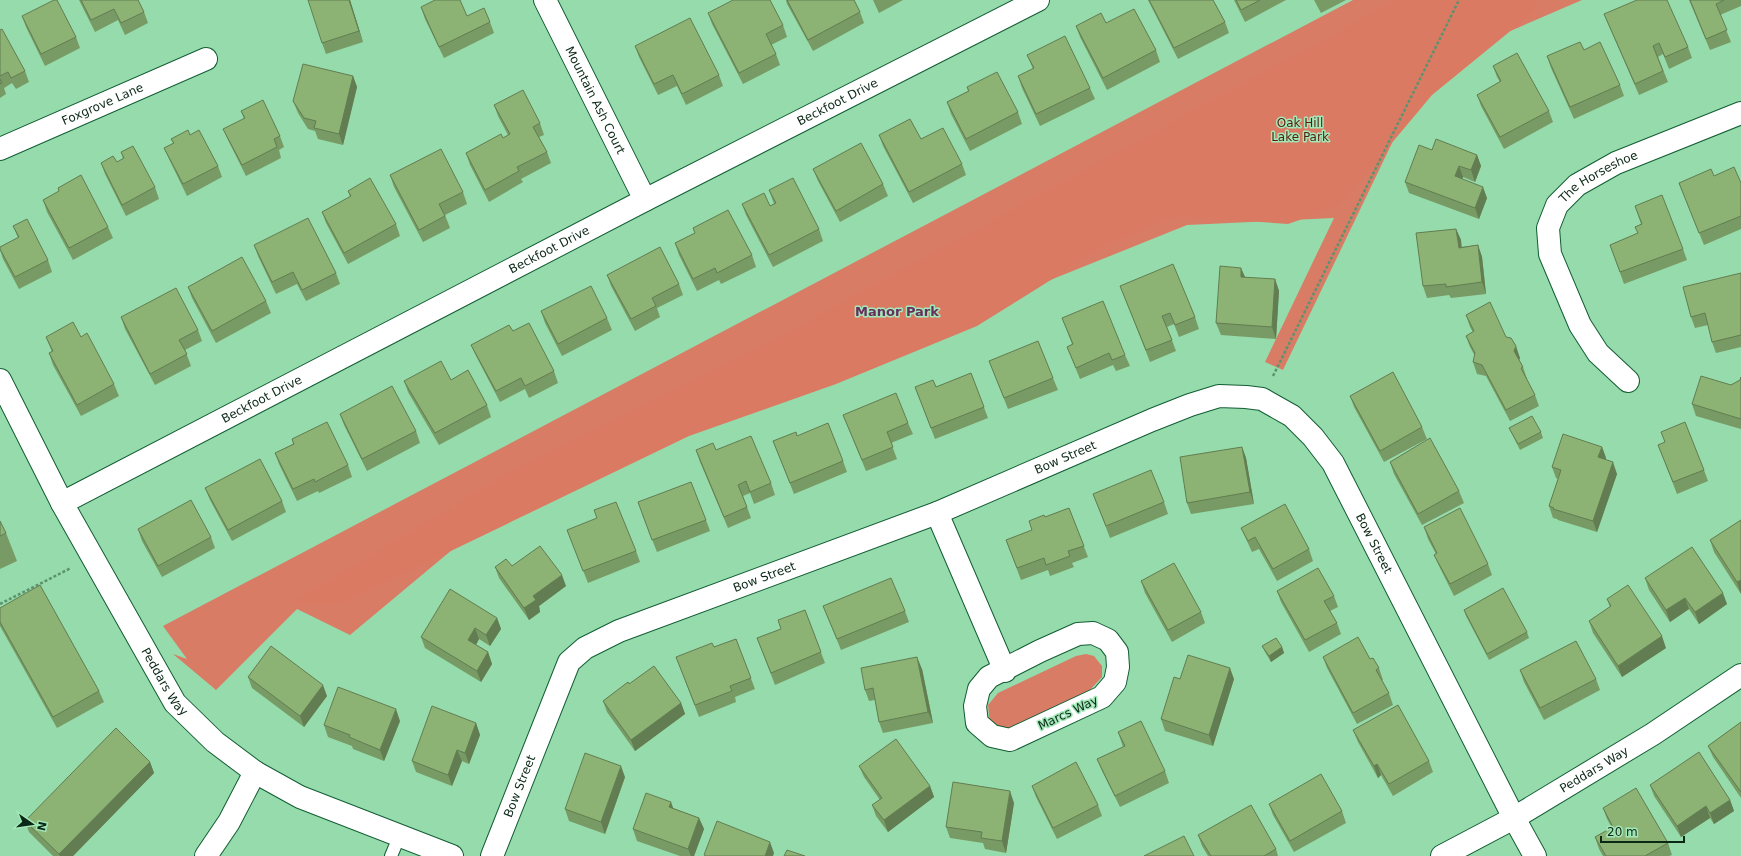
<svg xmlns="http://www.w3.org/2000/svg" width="1741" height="856" viewBox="0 0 1741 856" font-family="'DejaVu Sans',sans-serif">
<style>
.green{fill:#d97c66}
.forest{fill:#db7a63}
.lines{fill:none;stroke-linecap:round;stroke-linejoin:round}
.service-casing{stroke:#125d34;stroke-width:14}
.minor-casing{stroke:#125d34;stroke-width:24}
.path{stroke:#5d926f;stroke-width:2.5;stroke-dasharray:3 2;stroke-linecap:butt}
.service{stroke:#fff;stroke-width:12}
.minor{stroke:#fff;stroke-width:22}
.wall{fill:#789a64}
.shaded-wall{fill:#627d51}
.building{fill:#8cb374;stroke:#627d51}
.labels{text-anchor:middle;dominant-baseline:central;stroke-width:3;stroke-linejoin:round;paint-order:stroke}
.street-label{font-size:12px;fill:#0b2817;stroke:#a2e8b8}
.park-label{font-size:12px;fill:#591c0e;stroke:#a2e8b8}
.neighbourhood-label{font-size:13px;font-weight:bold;fill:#662f5c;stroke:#a2e8b8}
</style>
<rect width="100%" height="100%" fill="#95dbab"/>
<!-- green -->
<path class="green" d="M1353,0H1582L1429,66L1283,370L1265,362L1334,218L1187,225L519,494L350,635L297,609L216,690L173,654L187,659L163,626Z
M1086,654L1094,656L1102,666V677L1087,693L1003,732L990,724L988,705L998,693L1076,656Z"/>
<!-- forest -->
<path class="forest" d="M1396,0H1534L1536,10L1432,95L1339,206L1288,224L1177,216L1110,243L977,326L836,384L689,436L345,602L290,604L523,464L755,350Z"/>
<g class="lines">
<defs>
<path id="service" d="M391,856L399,837"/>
<g id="minor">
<path id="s1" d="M545,0L645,200"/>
<path id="s2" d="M0,149L206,59"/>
<path id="s3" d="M0,380L62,503L175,703L215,742L255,772L300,797L452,856"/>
<path id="s4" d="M1628,381L1598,353L1580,325L1550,254L1548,228L1557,205L1577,185L1616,163L1741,113"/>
<path id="s5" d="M62,503L645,200L1038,0"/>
<path d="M937,513L1005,671"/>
<path d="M1093,633L1108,640L1117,652L1118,667L1115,682L1102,697L1010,740L992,736L977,723L975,706L979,689L989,677L1040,651L1078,634Z"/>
<path d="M206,856L229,822L255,772"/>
<path id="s6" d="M492,856L569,662L585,648L619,631L937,513L1152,420L1190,405L1219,396L1246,397L1262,399L1292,416L1313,437L1333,463L1514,818L1535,856"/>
<path id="s7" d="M1442,856L1514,818L1653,734L1741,675"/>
</g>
</defs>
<!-- service casing -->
<use href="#service" class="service-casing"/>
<!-- minor casing -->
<use href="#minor" class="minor-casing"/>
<!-- path -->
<path class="path" d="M1273,376L1459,0
M0,604L71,568"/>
<!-- service -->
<use href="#service" class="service"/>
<!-- minor -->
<use href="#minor" class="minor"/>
</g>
<!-- wall -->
<path class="wall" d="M79,0H138L144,12L148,23L125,35L118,20L95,32Z
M310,0H350L363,42L326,54L322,43Z
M786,0H854L860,12L864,23L813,51L787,4Z
M873,0H903L879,13Z
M1148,0H1213L1225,22L1229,33L1178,59L1150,4Z
M1234,0H1286L1245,22Z
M1314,0H1346L1321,13Z
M1689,0H1741V6L1720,15L1731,42L1710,50Z
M421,7L467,16L490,22L494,33L444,58L425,19Z
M708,13L783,25L787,37L771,45L776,54L780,65L743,84L712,24Z
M1604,14L1688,47L1692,58L1669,69L1663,54L1658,57L1668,82L1639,95L1609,26Z
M22,16L76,37L80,48L45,66L26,27Z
M1106,23L1156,50L1160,62L1107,90L1080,37L1076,26Z
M0,30L25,71L29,82L16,89L12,83L4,88L6,94L0,98Z
M635,46L719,75L723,86L686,105L677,86L658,95L639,57Z
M1584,50L1620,85L1624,96L1574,119L1551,68L1547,56Z
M1027,55L1090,88L1095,99L1040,126L1022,88L1018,76L1033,69Z
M1493,66L1549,111L1553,122L1504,149L1481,106L1477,95L1500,82L1497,77Z
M353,76L357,87L343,145L318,139L315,131L308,129L298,113L293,101Z
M967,87L1018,112L1022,124L970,151L951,114L947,102L968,91Z
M494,105L540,123L544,135L539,137L547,152L551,163L521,179L523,182L489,202L470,165L466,153L503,138L508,135L498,116Z
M241,111L280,136L284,147L279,150L281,158L246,176L228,140L223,129L244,119Z
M190,135L218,166L222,177L187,196L169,159L164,148L173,143L171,139Z
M879,135L921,139L962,164L966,175L913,203L883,146Z
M1432,150L1477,155L1481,166L1475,182L1463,177L1462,179L1487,198L1479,219L1409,193L1405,182Z
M121,152L155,187L159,199L126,216L105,174L101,163L117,162L123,159Z
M813,169L883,184L888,196L840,222L818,181Z
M390,175L463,192L467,204L445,215L450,228L423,242L394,187Z
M1714,176L1741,183V229L1704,245L1679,183Z
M58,188L108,227L113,238L73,260L47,212L43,200L59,192Z
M769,190L819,229L823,241L773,267L746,215L742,204L770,206L774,204Z
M348,191L396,224L400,236L348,264L326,223L322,212L350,197Z
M1635,206L1683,249L1687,260L1624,284L1610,245L1638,233L1635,227L1641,224Z
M13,226L48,260L52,272L19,289L3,259L0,250V247L18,238Z
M693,228L752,255L756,267L721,284L719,280L697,291L679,255L675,243L695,233Z
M1456,229L1461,240V247L1478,245L1482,257L1486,294L1451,298L1449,295L1427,298L1423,286Z
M254,245L336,273L340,284L306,301L297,284L276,294L258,256Z
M1741,273V347L1716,353L1712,342L1708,325L1695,328L1691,317Z
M607,275L679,284L683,295L657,308L660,317L635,331L611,286Z
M1275,279L1279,291L1276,339L1221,335L1216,323Z
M1120,286L1195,317L1199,329L1179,337L1174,324L1167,327L1176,351L1150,362Z
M188,287L266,301L271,313L216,343L192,298Z
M541,311L607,318L612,330L562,356L545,323Z
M1466,315L1506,337L1520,358L1519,360L1523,367L1527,379H1526L1535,395L1539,406L1510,421L1486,376L1477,374L1473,362L1475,356L1470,347L1466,336L1473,332L1470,327Z
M121,317L198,330L202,341L185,350L191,366L155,385L125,329Z
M1062,318L1125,355L1130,366L1116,371L1113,365L1080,379L1067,347L1072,344Z
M513,331L554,371L558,383L529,398L525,389L500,402L476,356L471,345Z
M46,337H81L114,384L119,396L81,416L53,365L49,353L52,352Z
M989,361L1053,378L1058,390L1008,409Z
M971,373L988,418L935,439L915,387H936Z
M1741,377V429L1696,416L1692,404L1740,380Z
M451,380L487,405L491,417L439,445L408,392L404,381Z
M1350,396L1422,427L1427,439L1384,462L1354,407Z
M340,414L416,431L420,443L367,471L344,425Z
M843,415L908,423L913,434L891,443L897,459L866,471Z
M1509,428L1541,432L1543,438L1520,450Z
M1661,432L1704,470L1708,481L1677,494L1658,445L1665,442Z
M797,436L843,461L847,472L794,494L773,441Z
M292,439L348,465L352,477L319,493L318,491L297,501L279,464L275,453L293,444Z
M1242,447L1246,458L1254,504L1191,514L1187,503Z
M1602,447L1606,458L1605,460L1617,474L1597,532L1558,520L1557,519L1553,518L1549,506L1558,479L1556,478L1552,467Z
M696,450H716L771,483L775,495L754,504L750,493L743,496L751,518L728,528L700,462Z
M1390,462L1459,491L1464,503L1422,525L1394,474Z
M205,488L282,501L286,512L232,541L210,500Z
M1093,494L1164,502L1168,514L1110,538Z
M1069,508L1088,557L1072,563L1074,567L1050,576L1048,570L1021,580L1006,540L1032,530L1045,517Z
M642,514L706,520L710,531L657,552Z
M1741,520V594L1714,552L1710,540Z
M0,521L6,533L17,561L0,569Z
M1424,527L1488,564L1492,575L1454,596L1439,566L1434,555L1436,554L1428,539Z
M1241,528L1309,549L1313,561L1277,581L1259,549L1252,552L1246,539Z
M138,529L211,537L215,548L162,577L142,541Z
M567,530L636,551L640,562L588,583Z
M512,566L566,586L539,606L540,612L529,620L499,578L495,567Z
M1645,578L1727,604L1699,624L1689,609L1670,622L1649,590Z
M1141,581L1201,612L1205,623L1172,642L1145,593Z
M1277,591L1334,596L1338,607L1330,611L1337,623L1341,634L1309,652L1281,602Z
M1607,599L1666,648L1622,677L1593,633L1589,621L1610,607Z
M823,606L905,611L909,622L841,650Z
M0,608L99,691L104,702L57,728L0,626Z
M805,610L825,663L775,685L757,638L781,629Z
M1464,610L1527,632L1529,638L1489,660L1466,616Z
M497,618L501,629L490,646L479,639L476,645L488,652L492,664L481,682L425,648L421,637Z
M736,639L755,689L735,697L736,702L699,717L676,657L714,647Z
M1262,646L1282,647L1284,653L1271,662L1265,652Z
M1323,657L1370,659L1379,668L1383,680H1382L1389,693L1393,705L1357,724L1327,668Z
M922,669L933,723L883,733L879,722L875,700L869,701L865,690Z
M1520,670L1596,679L1600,690L1544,720L1524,682Z
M248,677L327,696L304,727L252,688Z
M1180,679H1234L1213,746L1165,731L1161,719Z
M629,684L681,703L685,714L635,751L607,712L603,701Z
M400,721L384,761L353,749L352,746L328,737L324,725Z
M1741,722V798L1713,757L1708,746Z
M476,723L480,735L469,764L462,761L452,786L416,772L412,761Z
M1353,730L1429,761L1433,772L1393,796L1381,775L1378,778L1358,742Z
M1118,732L1165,771L1169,783L1120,807L1102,771L1097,759L1123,747Z
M150,762L154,773L73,856H53L29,832L25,821Z
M859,766L930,786L934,797L888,832L876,816L872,805L880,800L864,777Z
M625,777L605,834L569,821L565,809Z
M1650,785L1730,800L1734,811L1714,824L1710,818L1681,837L1654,796Z
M1032,786L1098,805L1102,816L1057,839L1036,797Z
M1014,803L1006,853L985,849L983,843L950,838L946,827Z
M1269,804L1342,811L1346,823L1294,852L1273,815Z
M673,808L699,818L704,829L694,856H680L637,841L633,829Z
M1603,808L1668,843L1672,855L1669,856H1603L1599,849L1595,837L1612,828L1607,819Z
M1198,835L1276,849L1278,856H1208L1202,846Z"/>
<!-- shaded-wall -->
<path class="shaded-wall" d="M349,0H350L363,42L359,31Z
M353,76L357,87L343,145L339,134Z
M1477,155L1481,166L1475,182L1471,170Z
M1459,166L1463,177L1459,188L1455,176Z
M1483,187L1487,198L1479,219L1475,208Z
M1456,229L1461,240L1463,259L1459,248Z
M1478,245L1482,257L1486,294L1482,282Z
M1241,268L1246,279L1241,277Z
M1275,279L1279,291L1276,339L1272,327Z
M1516,346L1520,358L1518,362L1514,351Z
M1242,447L1246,458L1254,504L1250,492Z
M1602,447L1606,458L1602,469L1598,457Z
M1613,462L1617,474L1597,532L1593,521Z
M562,575L566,586L539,606L540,612L529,620L524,608L533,596Z
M1741,580V594L1737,582Z
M1723,593L1727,604L1699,624L1695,612Z
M1685,598L1689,609L1670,622L1666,610Z
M497,618L501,629L490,646L486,635Z
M475,628L479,639L472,652L468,640Z
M1662,636L1666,648L1622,677L1618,666Z
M1282,647L1284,653L1271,662L1269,656Z
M488,652L492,664L481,682L477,671Z
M917,657L922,669L933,723L928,712Z
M1230,668L1234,679L1213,746L1209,735Z
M323,685L327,696L304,727L300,716Z
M681,703L685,714L635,751L631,740Z
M396,709L400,721L384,761L380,750Z
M476,723L480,735L469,764L465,753Z
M457,750L462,761L452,786L448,775Z
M150,762L154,773L73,856H60L59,854Z
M1377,764L1381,775L1378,778L1374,766Z
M621,766L625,777L605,834L601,822Z
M930,786L934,797L888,832L884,820Z
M1010,791L1014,803L1006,853L1002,841Z
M1730,800L1734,811L1714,824L1710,813Z
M671,802L675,813L669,807Z
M1706,806L1710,818L1681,837L1677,826Z
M699,818L704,829L694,856H691L688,849Z
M770,842L774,853L773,856H765Z"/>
<!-- building -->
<path class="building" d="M54,0H57L76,37L41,54L22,16Z
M81,0H138L144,12L121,23L114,9L91,20Z
M308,0H349L359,31L322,43Z
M435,0H460L467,16L484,8L490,22L439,47L421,7Z
M733,0H770L783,25L766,34L776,54L739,73L708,13Z
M787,0H854L860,12L808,40Z
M1149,0H1213L1225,22L1174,48Z
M1236,0H1260L1241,10Z
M1637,0H1667L1688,47L1665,57L1659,43L1653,46L1663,71L1635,84L1604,14Z
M1690,0H1724L1716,4L1727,30L1706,39Z
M1134,9L1156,50L1103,78L1076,26L1101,13L1106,23Z
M690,18L719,75L682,94L673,75L654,84L635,46Z
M2,29L25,71L11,78L8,72L0,76V30Z
M1065,36L1090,88L1036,114L1018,76L1034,68L1027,55Z
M1580,42L1584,50L1600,42L1620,85L1570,107L1547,56Z
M1517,53L1549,111L1500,137L1477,95L1501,81L1493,66Z
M303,64L353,76L339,134L314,128L316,121L304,118L293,101Z
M997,72L1018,112L966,139L947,102L969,91L967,87Z
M0,79L2,83L0,84Z
M523,90L540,123L533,127L547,152L517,167L519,171L485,190L466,153L501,134L503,138L510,134L494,105Z
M263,100L280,136L274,139L277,147L242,165L223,129L245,118L241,111Z
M910,119L921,139L943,128L962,164L909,192L879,135Z
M188,130L190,135L199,130L218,166L183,184L164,148L174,143L171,139Z
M1436,139L1477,155L1471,170L1459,166L1455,176L1483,187L1475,208L1405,182L1419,145L1432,150Z
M861,143L883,184L836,211L813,169Z
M133,146L155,187L122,205L101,163L113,156L117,162L124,158L121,152Z
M441,149L463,192L439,204L445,216L419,230L390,175Z
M1734,167L1741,183V216L1699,233L1679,183L1711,169L1714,176Z
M81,175L108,227L69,248L43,200L59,191L58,188Z
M370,178L396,224L344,253L322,212L351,196L348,191Z
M793,178L819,229L769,255L742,204L764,193L770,206L776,203L769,190Z
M1662,195L1683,249L1620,272L1610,245L1638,233L1635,227L1642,224L1635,206Z
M728,210L752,255L717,273L715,268L693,279L675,243L695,233L693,228Z
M308,218L336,273L302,290L293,272L272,282L254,245Z
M27,219L48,260L15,277L0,249V247L19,237L13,226Z
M1456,229L1459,248L1478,245L1482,282L1446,287V284L1423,286L1416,233Z
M660,247L679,284L652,298L656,306L631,319L607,275Z
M242,257L266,301L212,331L188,287Z
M1173,264L1195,317L1175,325L1170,313L1162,316L1172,340L1146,350L1120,286Z
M1220,266L1241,268V277L1275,279L1272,327L1216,323Z
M1741,273V335L1712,342L1705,313L1691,317L1683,287Z
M591,286L607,318L558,344L541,311Z
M176,288L198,330L179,340L187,354L150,374L121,317Z
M1103,301L1125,355L1112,360L1109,353L1076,368L1067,347L1073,344L1062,318Z
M1490,302L1506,337L1511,338L1516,346L1514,351L1523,367L1521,368L1535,395L1506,410L1482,365L1473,362L1475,353L1466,336L1474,331L1466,315Z
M73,322L81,337L87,333L114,384L77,405L49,353L53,351L46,337Z
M529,323L554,371L525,386L521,378L496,391L471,345L509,325L513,331Z
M1038,341L1053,378L1004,398L989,361Z
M441,361L451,380L468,370L487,405L435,433L404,381Z
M1393,372L1422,427L1380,451L1350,396Z
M971,373L984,407L931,428L915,387L933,380L936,387Z
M1701,376L1731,385L1740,380L1741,377V419L1692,404Z
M392,386L416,431L362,459L340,414Z
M896,393L908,423L887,432L893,447L862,460L843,415Z
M1532,416L1541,432L1518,444L1509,428Z
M327,422L348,465L315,482L314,479L293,489L275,453L294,444L292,439Z
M1685,422L1704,470L1673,482L1658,445L1665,442L1661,432Z
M828,423L843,461L790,483L773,441L796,432L797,436Z
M1563,434L1602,447L1598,457L1613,462L1593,521L1553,509L1554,508L1549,506L1561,470L1552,467Z
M751,436L771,483L750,492L746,481L738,485L747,507L724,517L696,450L713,443L716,450Z
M1430,438L1459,491L1418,514L1390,462Z
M1242,447L1250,492L1187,503L1180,457Z
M260,459L282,501L228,530L205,488Z
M1151,470L1164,502L1106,526L1093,494Z
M691,482L706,520L652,540L638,502Z
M191,500L211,537L158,566L138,529Z
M616,502L636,551L583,571L567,530L597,518L594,510Z
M1285,504L1309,549L1273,569L1255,537L1248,541L1241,528Z
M1069,508L1084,546L1068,551L1070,556L1046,565L1044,558L1017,568L1006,540L1032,530L1029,521L1044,515L1045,517Z
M1460,508L1488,564L1450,584L1434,555L1437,553L1424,527Z
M1741,520V580L1737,582L1710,540Z
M0,521L6,533L0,536Z
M540,546L562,575L533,596L536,600L524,608L495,567L506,559L512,566Z
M1692,547L1723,593L1695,612L1685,598L1666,610L1645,578Z
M1174,563L1201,612L1168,630L1141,581Z
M1318,568L1334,596L1324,601L1337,623L1305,640L1277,591Z
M891,578L905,611L837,639L823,606Z
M40,585L99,691L53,717L0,622V608Z
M1628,585L1662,636L1618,666L1589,621L1611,606L1607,599Z
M1503,588L1527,632L1487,654L1464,610Z
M450,589L497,618L486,635L475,628L468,640L488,652L477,671L421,637Z
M805,610L821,652L771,673L757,638L781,629L778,620Z
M1358,637L1370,659L1373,658L1379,668L1376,670L1389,693L1353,713L1323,657Z
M1276,638L1282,647L1269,656L1262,646Z
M736,639L751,678L730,686L732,691L695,705L676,657L712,643L714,647Z
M1576,641L1596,679L1540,708L1520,670Z
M271,646L323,685L300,716L248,677Z
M1188,655L1230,668L1209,735L1161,719L1174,677L1180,679Z
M917,657L928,712L879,722L873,688L865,690L861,668Z
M654,666L681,703L631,740L603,701L628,682L629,684Z
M338,687L396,709L380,750L349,737L350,735L324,725Z
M1398,705L1429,761L1389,784L1377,764L1374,766L1353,730Z
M432,706L476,723L465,753L457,750L448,775L412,761Z
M1141,721L1165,771L1115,796L1097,759L1125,746L1118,732Z
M1741,722V792L1708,746Z
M116,728L150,762L59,854L25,821Z
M896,739L930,786L884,820L872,805L882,798L859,766Z
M1699,752L1730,800L1710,813L1706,806L1677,826L1650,785Z
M585,753L621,766L601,822L565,809Z
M1076,762L1098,805L1053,828L1032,786Z
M1321,774L1342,811L1290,841L1269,804Z
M953,782L1010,791L1002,841L981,838L982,832L946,827Z
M1636,788L1668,843L1645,856H1606L1595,837L1613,827L1603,808Z
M646,793L671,802L669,807L699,818L688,849L633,829Z
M1251,805L1276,849L1264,856H1211L1198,835Z
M717,821L770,842L765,856H706L704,855Z
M1184,836L1194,856H1144Z
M787,850L805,856H784Z"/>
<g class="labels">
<!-- street labels -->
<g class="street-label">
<text stroke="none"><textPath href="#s1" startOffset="112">Mountain Ash Court</textPath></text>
<text stroke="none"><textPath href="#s5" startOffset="873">Beckfoot Drive</textPath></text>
<text stroke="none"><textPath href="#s2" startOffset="112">Foxgrove Lane</textPath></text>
<text stroke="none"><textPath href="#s4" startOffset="253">The Horseshoe</textPath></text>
<text stroke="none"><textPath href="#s5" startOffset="549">Beckfoot Drive</textPath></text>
<text stroke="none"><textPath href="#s5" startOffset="225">Beckfoot Drive</textPath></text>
<text stroke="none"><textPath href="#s6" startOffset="747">Bow Street</textPath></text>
<text stroke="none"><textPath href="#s6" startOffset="1143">Bow Street</textPath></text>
<text stroke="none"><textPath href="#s6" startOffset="423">Bow Street</textPath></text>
<text stroke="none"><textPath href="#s3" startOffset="344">Peddars Way</textPath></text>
<text transform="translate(1068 713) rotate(-25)">Marcs Way</text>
<text stroke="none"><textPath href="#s7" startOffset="175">Peddars Way</textPath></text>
<text stroke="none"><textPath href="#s6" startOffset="75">Bow Street</textPath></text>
</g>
<!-- park labels -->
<g class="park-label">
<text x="1300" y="123">Oak Hill<tspan x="1300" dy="14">Lake Park</tspan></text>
</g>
<!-- neighbourhood labels -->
<g class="neighbourhood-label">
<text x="897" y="311">Manor Park</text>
</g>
</g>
<!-- north arrow -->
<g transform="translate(32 824) rotate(103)" stroke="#a2e8b8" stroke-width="3" paint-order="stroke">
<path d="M0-3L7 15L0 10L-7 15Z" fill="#0b2817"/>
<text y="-6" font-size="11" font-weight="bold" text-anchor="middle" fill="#0b2817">N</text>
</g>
<!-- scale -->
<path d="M1601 836v6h83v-6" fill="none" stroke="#0b2817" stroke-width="2"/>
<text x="1607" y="836" font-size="12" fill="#0b2817" stroke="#a2e8b8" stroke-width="3" paint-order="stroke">20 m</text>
</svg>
